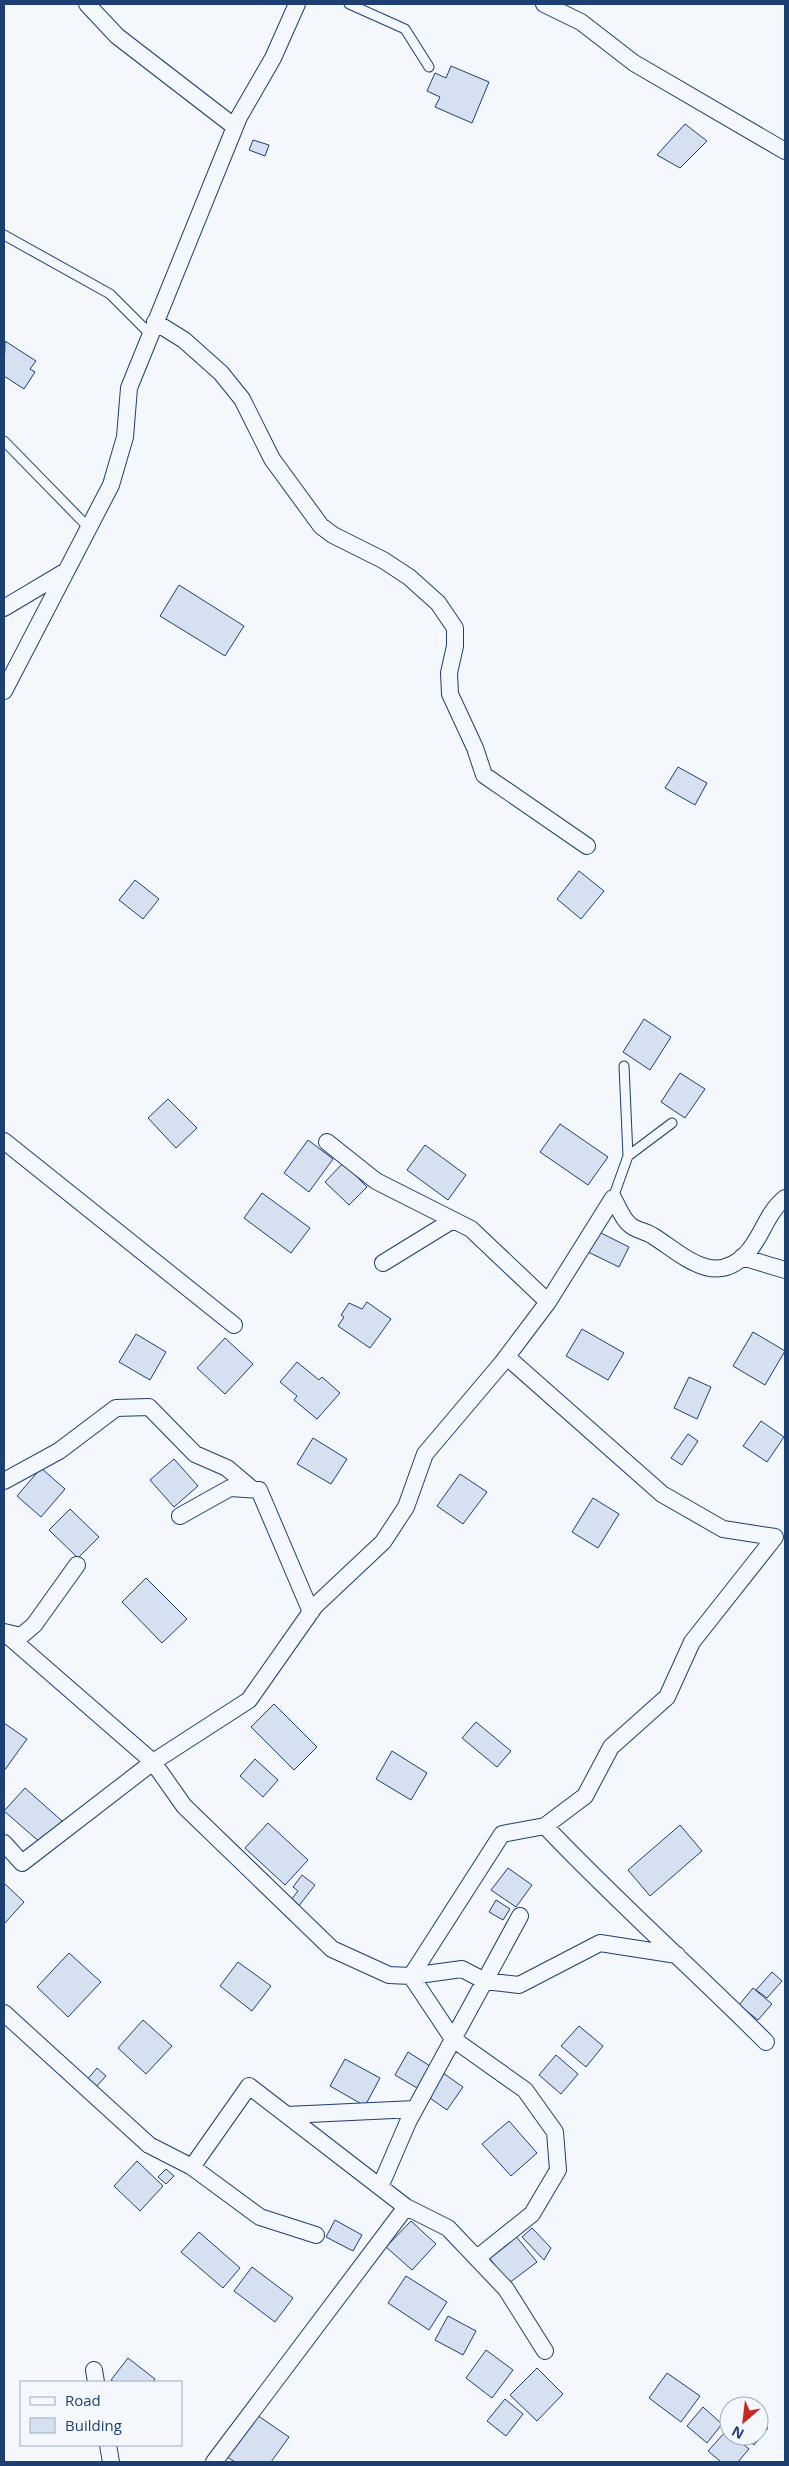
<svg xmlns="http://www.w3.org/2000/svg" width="789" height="2466" viewBox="0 0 789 2466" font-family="'Open Sans',sans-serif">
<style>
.building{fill:#d5e0f0;stroke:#1d3f73}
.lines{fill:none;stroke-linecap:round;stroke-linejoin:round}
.lane-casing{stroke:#1d3f73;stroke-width:11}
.street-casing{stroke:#1d3f73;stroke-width:18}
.lane{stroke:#f4f7fb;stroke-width:9}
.street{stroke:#f4f7fb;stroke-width:16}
</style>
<rect width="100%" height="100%" fill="#f4f7fb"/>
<!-- building -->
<path class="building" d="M451,66L489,82L472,123L435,107L440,97L427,91L435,73L446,78Z
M685,124L707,141L680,168L657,155Z
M253,140L269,145L265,156L249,150Z
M5,341L36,361L30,369L35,372L24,389L4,376Z
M179,585L244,626L225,656L160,616Z
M678,767L707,783L695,805L665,788Z
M579,871L604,891L581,919L557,899Z
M135,880L159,899L143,919L119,900Z
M644,1019L671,1037L650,1070L623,1052Z
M680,1073L705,1089L685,1118L661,1102Z
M168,1099L197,1128L176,1148L148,1118Z
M560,1124L608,1157L588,1185L540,1152Z
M308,1140L333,1159L309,1192L284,1173Z
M425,1145L466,1175L448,1200L407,1170Z
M343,1163L367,1187L349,1205L325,1182Z
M262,1193L310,1228L291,1253L244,1218Z
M599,1232L629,1247L619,1267L588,1252Z
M367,1302L391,1319L370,1348L338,1326L344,1317L341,1315L349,1303L362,1309Z
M582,1329L624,1353L608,1380L566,1356Z
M753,1332L785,1351L765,1385L733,1366Z
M136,1334L166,1352L150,1380L119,1362Z
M225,1338L253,1364L225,1394L197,1368Z
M297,1362L319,1380L322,1377L340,1393L317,1419L294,1400L297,1396L280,1382Z
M689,1377L711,1387L697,1419L674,1408Z
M761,1421L784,1437L767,1462L743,1446Z
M688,1434L698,1441L682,1465L671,1458Z
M313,1438L347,1459L331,1484L297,1464Z
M174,1459L198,1486L174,1507L150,1480Z
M41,1468L65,1489L41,1517L17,1496Z
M460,1474L487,1492L463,1524L437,1506Z
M593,1498L619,1514L598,1548L572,1532Z
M70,1509L99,1537L78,1558L49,1530Z
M146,1578L187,1619L162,1643L122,1602Z
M274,1704L317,1747L294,1770L251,1727Z
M476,1722L511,1751L497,1767L462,1738Z
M4,1723L27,1739L4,1771Z
M392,1751L427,1773L411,1800L376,1779Z
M255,1759L278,1780L263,1797L240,1776Z
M25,1788L62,1821L42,1844L4,1811Z
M268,1823L308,1860L285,1885L245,1848Z
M680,1825L702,1851L650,1896L628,1870Z
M508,1868L532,1885L516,1907L491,1890Z
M302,1875L315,1885L298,1907L290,1901L298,1891L293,1887Z
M4,1883L24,1902L4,1924Z
M496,1900L510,1909L503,1920L489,1912Z
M69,1953L101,1982L68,2017L37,1987Z
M238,1962L271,1986L252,2011L220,1986Z
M772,1972L782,1981L767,1998L756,1990Z
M753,1988L772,2004L758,2020L739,2005Z
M143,2020L172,2046L146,2074L118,2048Z
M579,2026L603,2046L586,2067L561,2046Z
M408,2052L430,2066L417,2088L395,2075Z
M556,2055L578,2074L561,2094L539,2075Z
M345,2059L380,2078L365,2106L330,2086Z
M97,2068L106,2076L95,2088L86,2081Z
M443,2073L463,2087L447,2110L427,2096Z
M509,2121L537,2153L511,2176L482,2144Z
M137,2161L163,2186L140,2211L114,2186Z
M166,2169L174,2176L166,2184L158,2177Z
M335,2220L362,2235L353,2251L326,2237Z
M411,2221L436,2244L412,2270L386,2247Z
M532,2228L551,2248L544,2260L522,2237Z
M199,2232L240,2268L223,2288L181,2252Z
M514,2234L537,2262L509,2283L487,2255Z
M252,2267L293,2298L275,2322L234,2291Z
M406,2276L447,2302L429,2330L388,2303Z
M448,2316L476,2331L463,2355L435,2340Z
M486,2350L513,2370L492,2398L466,2378Z
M128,2358L155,2379L153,2382H115L111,2380Z
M537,2368L563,2394L537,2421L510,2395Z
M667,2373L700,2396L681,2422L649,2398Z
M505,2399L523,2414L506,2436L487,2421Z
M703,2407L722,2424L707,2443L687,2426Z
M254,2413L289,2437L271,2462H235L224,2455Z
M759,2420L768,2428L754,2445L743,2436H759Z
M727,2430L729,2436H733L749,2449L738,2462H721L708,2451Z"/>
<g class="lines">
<defs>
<path id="lane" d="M349,4L405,29L429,67
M4,235L110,294L150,334
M4,441L89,528
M628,1156L672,1123
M613,1198L628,1156L624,1066"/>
<path id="street" d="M87,4L117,36L235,127
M544,4L581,22L634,63L785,151
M155,322L184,340L221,373L242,399L272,459L321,526L333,535L383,560L409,577L438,603L455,628V646L449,673L450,694L475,748L484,775L587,846
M4,608L66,571
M4,691L111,485L125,437L129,388L239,117L273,58L297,4
M4,1141L234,1325
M327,1142L376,1181L471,1229L548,1302
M742,1257L785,1270
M383,1263L453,1220
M507,1357L662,1494L723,1529L775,1537L692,1642L667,1697L611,1747L585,1796L545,1826
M4,1481L59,1451L116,1408L149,1407L195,1454L227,1468L252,1489
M180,1516L230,1488L259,1490L311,1612
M4,1632L21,1636L34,1625L77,1565
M6,1634L153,1762L184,1806L332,1949L389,1975L411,1976L453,2039L525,2090L555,2132L558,2170L532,2214L477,2258
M4,1843L22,1863L153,1762L249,1700L315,1606L383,1542L406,1507L425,1454L502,1363L548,1302L613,1198C618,1206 622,1218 629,1224C634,1230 646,1231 653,1236C682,1254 714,1288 746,1254C762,1238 766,1213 785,1198
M411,1976L502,1834L545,1826C616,1901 693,1969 766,2042
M411,1976L462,1969L485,1981L519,1985L600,1943L677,1955
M4,2013L149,2145L192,2167L249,2086L406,2207L214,2462
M287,2115L415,2109
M192,2167L260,2217L316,2235
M380,2187L408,2122L520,1916
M406,2207L448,2228L506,2289L545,2351
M94,2370L96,2382
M108,2445L111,2462"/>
</defs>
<!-- lane casing -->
<use href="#lane" class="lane-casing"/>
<!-- street casing -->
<use href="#street" class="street-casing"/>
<!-- lane -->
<use href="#lane" class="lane"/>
<!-- street -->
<use href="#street" class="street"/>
</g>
<!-- border -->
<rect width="789" height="2466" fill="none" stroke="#1d3f73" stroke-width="10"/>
<!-- legend -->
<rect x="20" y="2381" width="162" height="65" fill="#f4f7fb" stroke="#9eadc5"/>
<rect x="30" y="2397" width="25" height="8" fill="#f4f7fb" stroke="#9eadc5"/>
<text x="65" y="2406" font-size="15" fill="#1d3f73">Road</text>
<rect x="30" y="2418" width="25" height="15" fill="#d5e0f0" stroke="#9eadc5"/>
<text x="65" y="2431" font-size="15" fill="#1d3f73">Building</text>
<!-- north arrow -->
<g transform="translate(744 2421) rotate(208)"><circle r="24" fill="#f4f7fb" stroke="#9eadc5"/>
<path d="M0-4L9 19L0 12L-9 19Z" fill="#c62828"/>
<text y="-8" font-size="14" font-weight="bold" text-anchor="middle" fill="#1d3f73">N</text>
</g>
</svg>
